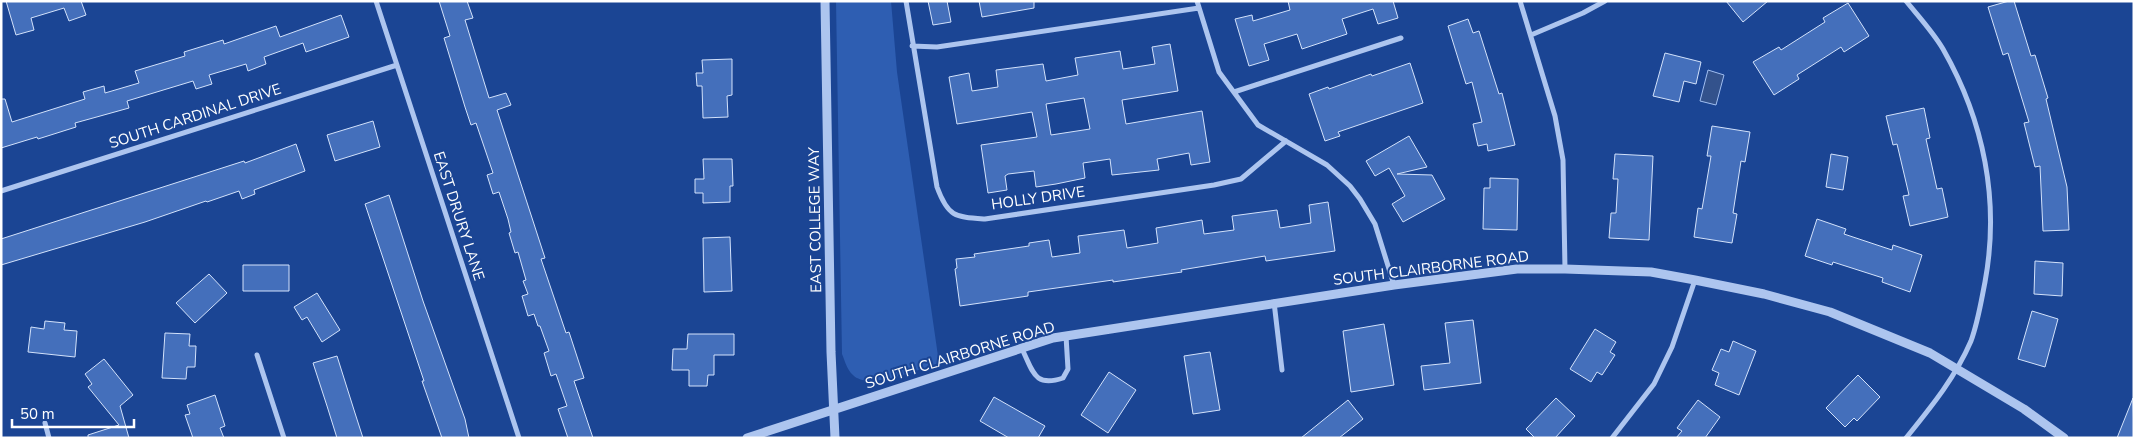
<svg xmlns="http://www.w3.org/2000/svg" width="2135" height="439" viewBox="0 0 2135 439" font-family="'Nunito Sans',sans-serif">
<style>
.green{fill:#2e5eb2}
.water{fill:#33528c;stroke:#a0bef1}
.building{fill:#446fbb;stroke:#d3e2fb;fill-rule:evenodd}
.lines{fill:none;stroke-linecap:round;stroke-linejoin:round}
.minor{stroke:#adc5ef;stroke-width:5}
.tertiary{stroke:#adc5ef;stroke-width:9}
.labels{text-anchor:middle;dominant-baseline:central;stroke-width:4;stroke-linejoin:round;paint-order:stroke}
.street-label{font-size:15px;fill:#fff;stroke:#1b4594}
</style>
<rect width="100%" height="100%" fill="#1b4594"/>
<!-- green -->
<path class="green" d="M836,1H891L897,72L939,363C920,369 868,391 853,375C847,370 845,361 842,354Z"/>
<!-- water -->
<path class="water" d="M1708,70L1724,75L1716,105L1700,101Z"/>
<!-- building -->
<path class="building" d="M6,1H81L86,15L69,21L64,8L31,18L34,30L16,35Z
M439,1H467L473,18L465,20L489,98L506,93L511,105L497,110L545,258L541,259L566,333L569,332L584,378L574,381L593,438H568L558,409L567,406L556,374L551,376L544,353L549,351L540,326H538L534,314L528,316L522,296L528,294L523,281L526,280L518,252L515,253L509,233L511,232L508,219L499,192L493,194L487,175L493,173L476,123L471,125L465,107L444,38L450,36Z
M928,1H947L951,22L933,25Z
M979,1H1034V8L982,17Z
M1288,1H1393L1398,18L1378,24L1373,9L1342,19L1347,34L1302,49L1297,34L1264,44L1269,60L1249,66L1235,19L1252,15L1253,21L1290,10Z
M1726,1H1768L1743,22Z
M2009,1H2014L2031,56L2035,55L2048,98L2046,99L2067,187L2069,230L2043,231L2040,166L2035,167L2024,123L2029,122L2008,53L2003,55L1988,7Z
M1848,3L1869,36L1844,52L1841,47L1797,75L1799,79L1774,95L1753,62L1779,47L1781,50L1825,22L1823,18Z
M341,15L349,37L306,52L303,43L264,57L266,64L248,71L246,64L209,75L212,84L196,89L193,81L127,101L129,108L75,123L76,127L38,139L37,137L1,148V99H5L12,122L85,99L83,92L104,86L105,93L139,83L135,71L185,56L184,52L223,40L224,44L276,26L280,37Z
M1468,19L1473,33L1479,31L1499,94L1502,93L1515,145L1488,151L1487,144L1478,146L1473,124L1482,122L1472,82L1466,84L1448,26Z
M1170,44L1178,91L1122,100L1126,124L1202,111L1210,162L1191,165L1189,153L1157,159L1159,170L1112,175L1110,159L1083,163L1085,178L1056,184L1036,187L1034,171L1008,174L1005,176L1007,190L988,193L981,145L1037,137L1032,112L957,124L949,77L969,73L972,91L998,87L996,70L1043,64L1046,81L1078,75L1075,58L1095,55L1120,51L1123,69L1155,64L1152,47ZM1084,98L1090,129L1051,135L1046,104Z
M1665,53L1701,62L1696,84L1684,81L1679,102L1653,96Z
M732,59V95L727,96L728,117L703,118L702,86H697L696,73H703L702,60Z
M1410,63L1423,103L1338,132L1340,136L1325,141L1309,94L1328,87L1329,89L1371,74L1372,76Z
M1924,108L1930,138L1926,139L1937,189L1942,188L1948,217L1910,226L1903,196L1909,195L1897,144L1893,145L1886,116Z
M373,121L380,147L335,161L327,135Z
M1712,126L1750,132L1745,162L1741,161L1733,213L1737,214L1732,243L1694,237L1698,208L1702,209L1711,156H1707Z
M1409,136L1427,167L1397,174L1432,175L1445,199L1403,222L1392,204L1405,196L1389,168L1375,176L1366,161Z
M296,144L305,171L254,190L255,194L242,199L239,191L207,202L206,201L145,222L1,265V239L244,161L245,163Z
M1615,154L1653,156L1649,240L1609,238L1611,213H1616L1618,179H1613Z
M1831,154L1848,157L1843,190L1826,187Z
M703,159H732L733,186H730V202L703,203V193H695V179H704Z
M1490,178L1518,179L1517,230L1483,229L1484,188H1490Z
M389,195L423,301L465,419L469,438H442L422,381H424L365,204Z
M1328,202L1335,251L1266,261L1265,256L1181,270L1182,272L1113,282V280L1028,292V296L960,306L955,269L957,268L956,259L975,257L974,254L1029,246V243L1049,240L1052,257L1080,253L1078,236L1124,230L1127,248L1158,243L1156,228L1202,220L1204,234L1234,230L1232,216L1277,210L1280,228L1311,223L1309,205Z
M1817,219L1846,229L1844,234L1892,250L1893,245L1922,255L1910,292L1882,282L1883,278L1833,262L1832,265L1805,256Z
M730,237L732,291L704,292L703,238Z
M2035,261L2063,263L2062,296L2034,294Z
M243,265H289V291H243Z
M209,274L227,293L195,323L176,303Z
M317,293L340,330L322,342L307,317L302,320L294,307Z
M2032,311L2058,319L2045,367L2018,359Z
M1473,320L1481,383L1424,390L1421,366L1450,363L1445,323Z
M45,321L65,323L64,330L77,331L75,357L28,352L31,327L44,329Z
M1384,324L1394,385L1351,392L1343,331Z
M1595,329L1616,342L1610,352L1615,355L1602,375L1597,372L1591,382L1570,369Z
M165,333L190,334L189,346H196L195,367H187L186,379L162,378Z
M688,334H734V355H714V375H708L707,386H689V370H672L673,349H687Z
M1733,341L1756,351L1739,395L1715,385L1719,373L1712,370L1721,349L1729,352Z
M1210,352L1220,410L1193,414L1184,356Z
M337,356L354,410L363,438H337L327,406L313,363Z
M104,359L133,395L120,406L129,438H88V435L119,425L88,387L92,384L85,374Z
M1109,372L1136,390L1108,433L1081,415Z
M1858,375L1880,397L1857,421L1854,418L1845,427L1826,408Z
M215,395L225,426L220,428L224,438H193L185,415L190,414L187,405Z
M994,397L1045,426L1038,438H1009L980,421Z
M1556,398L1575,416L1555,438H1535L1526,429Z
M2133,398L2134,438H2117Z
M1348,400L1363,419L1339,438H1301Z
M1698,400L1720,417L1705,438H1676L1682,431L1677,428Z"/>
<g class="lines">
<!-- minor -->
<path class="minor" d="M376,1L519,438
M906,1L937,187C948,217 955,217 985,219L1214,185L1241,179L1286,141
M1197,1L1219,72L1258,125L1327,165L1350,186L1360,199L1375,224L1394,285
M1520,1L1555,116L1563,160L1565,269
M1531,35L1583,13L1605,1
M912,46L937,47L1199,8
M1234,92L1401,38
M1,191L397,65
M1274,302L1282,370
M1022,349C1033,371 1034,388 1063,378L1068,369L1066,336
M257,355L284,438
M45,423L49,438
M1612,438L1654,384L1672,347L1695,280
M1906,438C1931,407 1955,378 1971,341C1978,322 1981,302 1985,282C2000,201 1984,121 1943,49C1933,32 1919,17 1906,1"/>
<!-- tertiary -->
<path class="tertiary" d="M825,1L831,352L835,438
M747,438L1053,338L1394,285L1517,269H1565L1651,272L1695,280L1764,294L1830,312L1930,353L2024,409L2064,438"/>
</g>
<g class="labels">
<!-- street labels -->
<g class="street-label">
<text transform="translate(195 116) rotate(-18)">SOUTH CARDINAL DRIVE</text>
<text transform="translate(1038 198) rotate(-8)">HOLLY DRIVE</text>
<text transform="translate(459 216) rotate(72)">EAST DRURY LANE</text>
<text transform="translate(815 220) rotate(-91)">EAST COLLEGE WAY</text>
<text transform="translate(1431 268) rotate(-7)">SOUTH CLAIRBORNE ROAD</text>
<text transform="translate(960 355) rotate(-17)">SOUTH CLAIRBORNE ROAD</text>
</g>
</g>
<!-- border -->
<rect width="2135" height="439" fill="none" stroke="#ffffff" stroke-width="5"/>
<!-- scale -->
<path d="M12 419v8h122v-8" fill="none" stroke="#ffffff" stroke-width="2.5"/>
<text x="20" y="419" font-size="15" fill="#ffffff" stroke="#1b4594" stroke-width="4" paint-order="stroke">50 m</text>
</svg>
